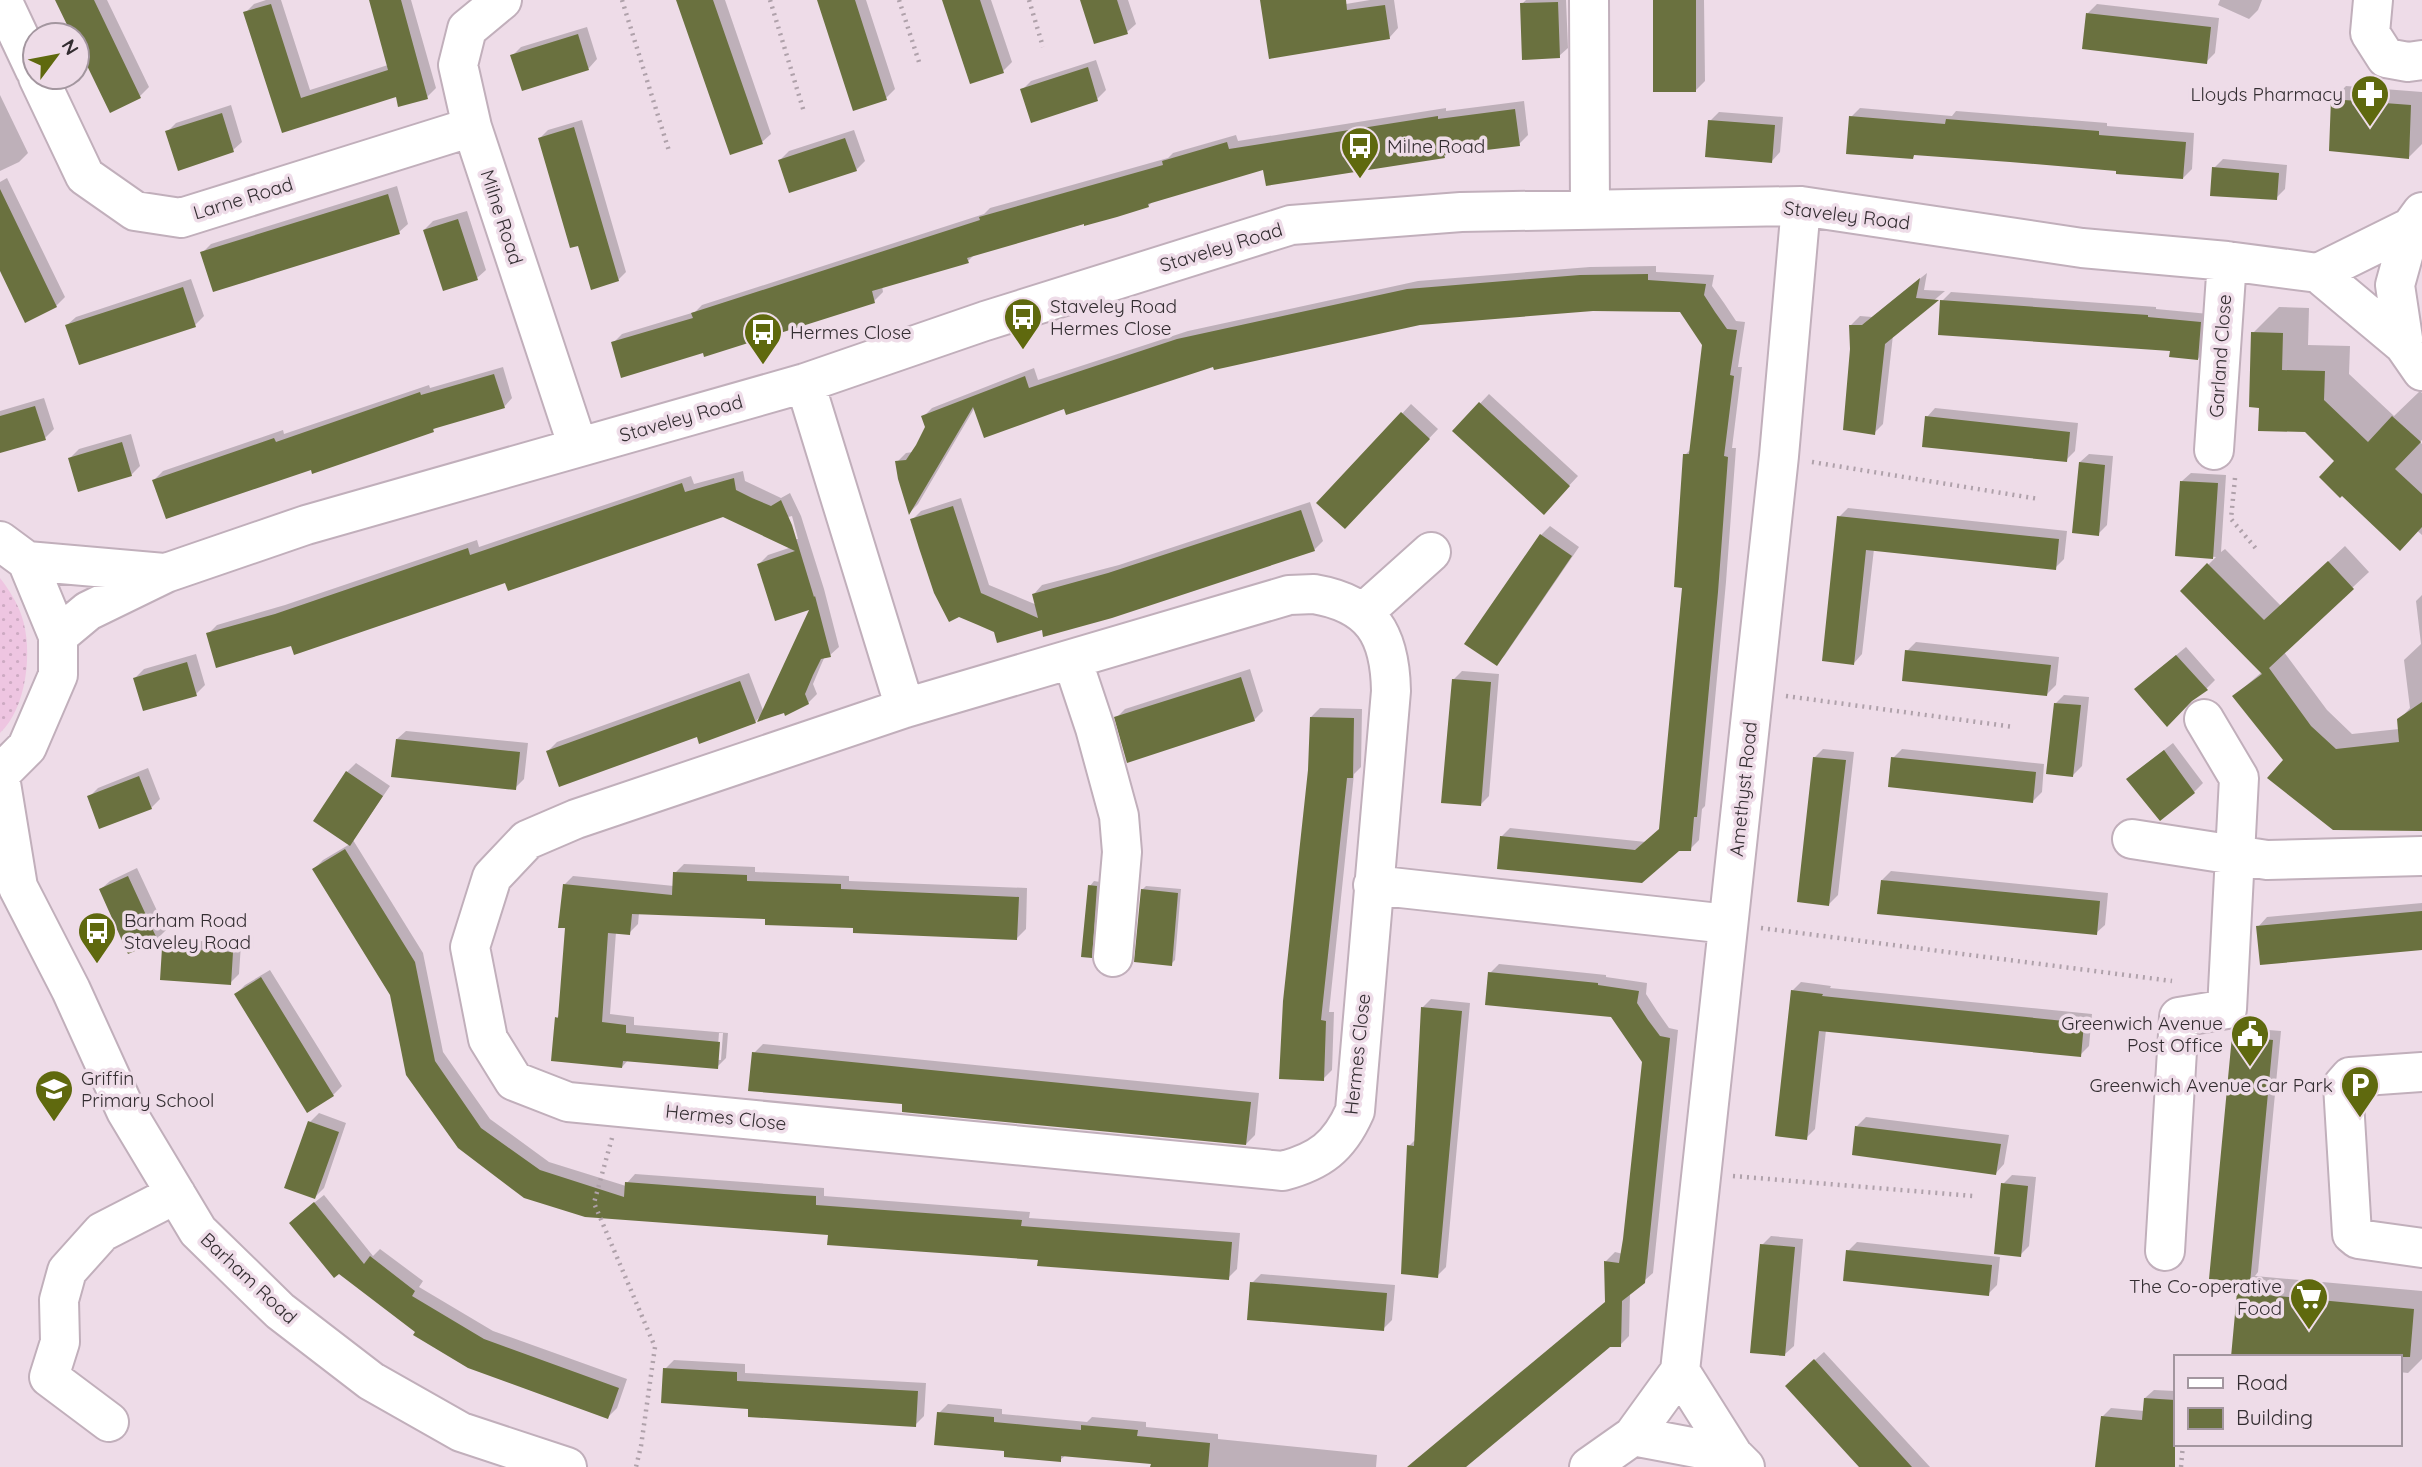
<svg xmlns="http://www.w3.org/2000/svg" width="2422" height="1467" viewBox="0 0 2422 1467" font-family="Quicksand,sans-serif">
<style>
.green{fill:url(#green-dots)}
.shadow{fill:#0003;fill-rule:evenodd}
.building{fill:#6a713f}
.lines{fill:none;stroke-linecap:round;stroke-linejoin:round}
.minor-casing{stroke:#c1afbb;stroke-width:42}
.path{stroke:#afa1aa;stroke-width:4.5;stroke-dasharray:2 5;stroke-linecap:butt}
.minor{stroke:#fff;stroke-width:38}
.labels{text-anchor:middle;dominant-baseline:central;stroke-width:7;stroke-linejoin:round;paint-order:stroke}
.poi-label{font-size:19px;fill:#332d31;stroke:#eedce8;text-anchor:start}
.street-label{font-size:19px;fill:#332d31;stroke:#eedce8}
</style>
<defs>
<pattern id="green-dots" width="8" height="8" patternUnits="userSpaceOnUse" patternTransform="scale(1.75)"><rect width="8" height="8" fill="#eec5e1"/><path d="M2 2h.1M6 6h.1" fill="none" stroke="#cdaac2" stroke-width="1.8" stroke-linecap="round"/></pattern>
</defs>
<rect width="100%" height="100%" fill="#eedce8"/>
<!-- green -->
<path class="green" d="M0,578C8,588 18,604 22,617C33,650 27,708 0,733Z"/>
<!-- shadow -->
<path class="shadow" d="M57,0H107L149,87L140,96L111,111L77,41V35H74Z
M266,0H281L310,90L388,65L370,0H411L436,88L427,97L397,95L283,131L245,13L254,4Z
M681,0H725L771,134L762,142Z
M819,0H866L895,89L886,98Z
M944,0H991L1012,62L1003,71Z
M1082,0H1128L1136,24L1127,32Z
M1370,0H1394L1398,28L1390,37L1274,16Z
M1526,0H1566L1568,48L1559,56L1522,4Z
M1655,0H1704L1705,81L1696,90Z
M2220,0H2262L2258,10L2249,19L2218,5Z
M2097,4L2219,18L2215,53L2206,62L2084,48L2088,13Z
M587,27L597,59L589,68L523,89L512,56L521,47Z
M1096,60L1106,90L1097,99L1022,90L1031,81Z
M2346,86L2422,92V144L2409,157L2333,99Z
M0,95L28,153L19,162L0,171Z
M1524,101L1528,135L1519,144L1448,153L1444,157L1265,168L1153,201L1148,206L975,254L968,261L882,286L883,292L874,301L704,351L613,343L622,334L695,312L702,305L984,214L990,208L1168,158L1173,153L1236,135L1238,141L1446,108V111Z
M231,105L242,142L233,150L167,132L176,123Z
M1860,108L1952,116L1956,111L2107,123V126L2194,133L2192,169L2183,178L2118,169L1916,153L1912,157L1851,117Z
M1719,112L1783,117L1780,152L1772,161L1710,121Z
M582,120L626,272L618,280L579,244L540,138L548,130Z
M854,130L865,161L856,170L780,160L789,151Z
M2223,159L2287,165L2285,189L2276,198L2214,168Z
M7,178L65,297L56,306L0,266V182Z
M397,186L408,224L399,232L202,253L211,244Z
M467,211L486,270L477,278L424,230L433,221Z
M1656,266V272L1714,275L1712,286L1724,303L1736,321L1745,322L1738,367H1742L1732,448H1736L1726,582L1705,806L1702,809L1699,840L1690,849H1678L1642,881L1501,837L1510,828L1646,842L1661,828L1684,587L1685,455L1692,448L1704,345L1681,310L1593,309L1420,323L1214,364L1065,407H975L918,504L910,512L897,462L906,453L913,452L927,427L923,417L932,408L1034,368L1038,380L1188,331L1418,281L1590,267Z
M1927,273L1924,290L1945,291L1893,335L1883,424L1874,433L1852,349L1851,325L1860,316L1872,317Z
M191,279L204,316L195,325H67L76,317Z
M1951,292L2156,307V309L2209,314L2206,350L2198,359L2172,350L1942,301Z
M2279,307L2309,308L2308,345L2350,346L2349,374L2394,416L2420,391L2422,393V440L2420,442L2422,444V535L2305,431L2261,406L2253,333Z
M503,367L512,398L504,407L437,426L433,430L312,467L154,480L163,471L283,430L284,434L429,385L430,388Z
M1489,394L1578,476L1552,504L1455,430Z
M44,398L54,429L45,438L0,451V411Z
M1411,404L1438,429L1354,518L1319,503Z
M1935,408L2078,423L2075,451L2066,460L1927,417Z
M131,434L140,466L131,475L70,458L79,449Z
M2089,454L2113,456L2107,525L2098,534L2080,462Z
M743,471L745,481L762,489L781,498L790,493L801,516L824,589L839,647L830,655L825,656L821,665L813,684L817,694L808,703L786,713L785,710L763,713L755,722L548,751L557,742L749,673L764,713L812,607L759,564L768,555L792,547L724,515L292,644L208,634L217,625L285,605L477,540L479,547L691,476L694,484ZM792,516L798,539H795L788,517Z
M2191,473L2226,475L2221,552L2225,549L2281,606L2345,546L2369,572L2284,652L2327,710L2352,734L2399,729V720L2410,708L2404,660L2421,644L2416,601L2422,595V829L2285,760L2234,696L2262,672L2182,591L2216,557L2176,554L2182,481Z
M961,498L989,585L1037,605L1034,594L1042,585L1119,565L1310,502L1323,541L1314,550L1043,628L996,631L912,520L921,511Z
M1848,508L2067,531L2064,559L2055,568L1874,549L1862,654L1854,663L1839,517Z
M1550,526L1579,547L1505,655L1497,664L1541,535Z
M1916,642L2059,657L2056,685L2047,694L1907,651Z
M2186,647L2215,680L2206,689L2145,681Z
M196,654L205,685L196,694L135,678L144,669Z
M1250,669L1263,711L1254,720L1116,718L1125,709Z
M1462,671L1499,674L1489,796L1480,805L1453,680Z
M2064,695L2089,697L2082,766L2073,775L2055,704Z
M1320,708L1362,709L1361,767L1354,774L1329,1012H1334L1332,1070L1323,1079L1310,771L1311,717Z
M406,731L528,743L524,779L515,788L397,739Z
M2173,743L2203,783L2194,792L2137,771Z
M1823,749L1854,752L1838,895L1829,904L1814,758Z
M1902,749L2044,764L2042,792L2033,801L1893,758Z
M356,763L390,786L353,840L423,953L443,1052L490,1119L549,1162L626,1186L627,1183L635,1174L824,1188V1196L1030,1212L1029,1218L1240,1233L1237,1269L1228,1278L830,1234L585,1215L459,1147L392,995L314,869L323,860L350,844L347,772Z
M148,768L160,799L151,808L89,797L98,788Z
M684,864L755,867V872L849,876V881L1027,888L1026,929L1017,938L767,918L639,913L638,924L629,933L616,932L610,1014L634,1017V1025L728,1033L726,1058L717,1067L629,1059L622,1067L556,1018L560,1015L566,927L564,885L573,876L674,886L675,873ZM719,1033H723L721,1060H717Z
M137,868L166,930L157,939L101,889L110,881Z
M1891,871L2108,893L2105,925L2096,933L1882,880Z
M1094,881L1100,882L1095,952L1091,956L1090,886Z
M1146,886L1181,889L1175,960L1171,964L1142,890Z
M2422,903V948L2258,927L2267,917Z
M173,939L241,944L239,974L230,983L164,948Z
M1499,964L1606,975V977L1647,983L1646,994L1657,1011L1669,1028L1678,1030L1653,1273L1630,1293L1629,1336L1620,1345H1609L1463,1467H1408L1607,1302L1606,1261L1615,1252L1623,1254L1644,1062L1612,1016L1490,973Z
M270,970L342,1086L333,1095L308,1110L236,994L245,985Z
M1801,982L1831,986L1830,988L2092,1014L2089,1046L2080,1055L1826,1030L1815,1129L1806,1138L1792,991Z
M1431,999L1470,1003L1446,1267L1437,1276L1409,1146L1416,1139L1423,1007Z
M2243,1028L2281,1031L2258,1272L2255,1276L2422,1291V1359L2408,1373L2399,1372V1357L2238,1293L2250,1281L2211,1277L2234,1037Z
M763,1044L1259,1093L1255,1135L1246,1144L904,1103L754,1053Z
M319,1113L346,1123L324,1188L315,1197L310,1122Z
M1866,1117L2009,1135L2004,1164L1996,1173L1857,1126Z
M2012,1175L2036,1177L2029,1246L2020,1255L2003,1184Z
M324,1195L373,1256L380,1249L423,1281L419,1287L493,1331L627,1379L617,1408L608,1417L417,1332L300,1214Z
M1771,1236L1803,1239L1794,1346L1785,1354L1762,1245Z
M1857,1242L2000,1257L1997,1285L1988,1294L1848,1251Z
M1261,1274L1395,1285L1392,1320L1383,1329L1252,1283Z
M1824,1352L1930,1467H1861L1796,1377Z
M674,1360L745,1364V1373L926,1383L924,1416L915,1425L750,1407L665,1369Z
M2154,1390L2175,1391V1434L2142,1432L2139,1467H2096L2102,1417L2111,1408L2144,1411L2145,1398Z
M948,1404L1002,1409V1414L1087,1422L1092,1417L1146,1422V1427L1218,1434V1439L1377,1455L1376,1467H1152V1462L1066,1455L1060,1460L1006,1450L939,1413Z"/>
<!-- building -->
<path class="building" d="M55,0H94L141,98L110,113L77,45V35H72Z
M369,0H401L428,99L398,107L396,97L282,133L243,12L271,4L301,98L388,70Z
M676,0H713L763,144L730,155Z
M817,0H855L887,100L853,111Z
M942,0H980L1004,73L970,84Z
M1080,0H1117L1128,34L1094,44Z
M1260,0H1346L1347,10L1385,5L1390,39L1269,59Z
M1653,0H1696V92H1653Z
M1558,2L1560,58L1522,60L1520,3Z
M2086,13L2211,27L2207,64L2082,49Z
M578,34L589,70L522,91L510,55Z
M1088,67L1098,101L1031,123L1020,89Z
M2331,99L2411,105L2409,159L2329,151Z
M1515,109L1520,146L1444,155L1445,158L1266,186L1263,170L1148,204L1149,207L1117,217L1084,226V224L967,258L969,263L872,291L875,303L704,357L703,353L621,378L611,342L693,318L691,313L980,220L979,217L1163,165L1162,161L1227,142L1229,149L1438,116V119Z
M222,113L234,152L178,171L165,131Z
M1849,116L1945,124L1946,119L2099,131V135L2186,142L2183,179L2116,174V171L2010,162L1914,155L1913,159L1846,154Z
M1708,120L1775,125L1772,163L1705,157Z
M574,127L619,281L591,290L578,246L570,248L538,138Z
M845,138L857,171L789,193L778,160Z
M2212,167L2279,173L2277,200L2210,196Z
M0,189L57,307L25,323L0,271Z
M388,194L400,234L213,292L200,252Z
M458,219L478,280L443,291L423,230Z
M1648,274V280L1706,284L1704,295L1715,312L1727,329L1737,330L1730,375L1734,376L1724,456L1728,457L1718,592L1697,817H1694L1691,851H1679L1642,883L1497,869L1500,836L1635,850L1659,829L1682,588L1674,587L1683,454H1689L1702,345L1680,312L1593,311L1420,325L1214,370L1213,367L1066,415L1064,409L984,438L973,407L909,515L898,479L895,461L906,460L916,445L925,427L921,416L1025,376L1029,388L1177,339L1407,289L1580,275Z
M1920,278L1916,298L1939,300L1885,344L1875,435L1843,430L1850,349L1849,325H1862Z
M183,287L196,327L79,365L65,325Z
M1940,300L2148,315V317L2201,322L2198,360L2169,357L2170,351L1938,335Z
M2251,332L2283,333L2282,370L2325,371L2324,400L2368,442L2392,416L2421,442L2395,469L2422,494V527L2400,551L2342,496L2340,498L2319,477L2334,461L2305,432L2258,431L2259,408L2249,407Z
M494,374L505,408L433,429L434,432L312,474L311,470L166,519L152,480L274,438L276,442L420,392L421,395Z
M1479,402L1570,486L1544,515L1452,431Z
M35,406L46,440L0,453V416Z
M1401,412L1430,439L1345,529L1316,503Z
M1925,416L2070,432L2067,462L1922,447Z
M122,442L132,476L78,492L68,458Z
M2079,462L2105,465L2099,536L2072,533Z
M734,478L736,490L752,498L771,506L781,500L792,525L814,597L815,596L831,657L821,659L813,675L805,694L809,704L785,716L784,713L757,722L809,610L775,621L757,564L795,551L723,517L508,591L505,583L294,655L291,646L216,668L206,633L275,614L468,548L470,555L682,483L685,492Z
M2180,481L2218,483L2213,559L2175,556Z
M953,506L981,593L1038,618L1032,594L1108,573L1301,510L1315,551L1112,618L1043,637L1042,630L997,643L994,632L978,625L959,617L949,622L934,593L919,548L910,519Z
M1837,516L2059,539L2056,570L1866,550L1854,665L1822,661Z
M1540,534L1572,556L1497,666L1464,644Z
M2328,561L2354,589L2269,668L2311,726L2336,749L2399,742L2397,719L2422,702V831L2333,830L2267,778L2283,760L2232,696L2262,674L2180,591L2207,563L2264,620Z
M1905,650L2051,665L2047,696L1902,681Z
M2176,655L2208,690L2192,701L2167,727L2134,689Z
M187,662L197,696L143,711L133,678Z
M1241,677L1255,721L1127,763L1114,717Z
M1452,679L1491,682L1481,806L1441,803Z
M740,681L756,723L699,744L697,737L559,787L546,751Z
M2054,703L2081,705L2073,777L2046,774Z
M1310,717L1354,718L1353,778H1347L1321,1020L1326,1021L1324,1081L1279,1079L1283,1001L1308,770Z
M396,739L520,752L516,790L391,777Z
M2164,750L2195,793L2160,821L2126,779Z
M1813,757L1846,760L1829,906L1797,902Z
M1891,757L2036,772L2033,803L1888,787Z
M346,771L383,796L350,846L313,821Z
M139,776L152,809L99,829L87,796Z
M345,849L415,962L435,1061L481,1128L540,1170L624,1197L625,1182L784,1194L816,1196V1205L1022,1220L1021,1226L1232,1242L1229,1280L1037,1266L1038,1260L827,1245L828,1235L585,1217L524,1198L458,1148L406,1075L390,995L312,869Z
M673,872L747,875V881L841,884V889L1019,897L1017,940L853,933V928L765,925V919L632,914L630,935L608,933L602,1022L626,1025V1033L720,1042L718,1069L623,1061L622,1068L551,1061L555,1017L558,1018L565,928H558L563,884L672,895Z
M128,876L158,941L128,954L99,889Z
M1881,880L2100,901L2097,935L1877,914Z
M1088,885L1097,886L1092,958L1081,957Z
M1141,889L1178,893L1172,966L1134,962Z
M2422,911V950L2260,965L2256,926Z
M162,948L233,952L231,985L160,980Z
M1488,972L1598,983V985L1639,991L1637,1003L1648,1020L1660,1036L1670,1038L1645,1283L1622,1301L1621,1347H1610L1466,1467H1407L1605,1302L1604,1261L1619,1263L1623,1239L1642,1062L1611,1017L1485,1005Z
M261,977L334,1096L307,1113L234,994Z
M1791,990L1823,994L1822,996L2084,1023L2081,1057L1819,1031L1807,1140L1775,1136Z
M1421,1007L1462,1011L1438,1278L1401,1274L1407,1145L1414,1146Z
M2232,1036L2273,1040L2250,1283L2209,1279Z
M752,1052L1251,1102L1246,1145L902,1112V1104L748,1091Z
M308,1121L339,1132L315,1199L284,1188Z
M1855,1126L2001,1144L1996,1175L1852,1155Z
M2001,1183L2028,1186L2021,1257L1994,1254Z
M314,1202L364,1264L370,1256L415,1291L412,1296L484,1339L619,1388L608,1419L468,1368L413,1335L415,1332L339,1274L334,1278L289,1223Z
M1760,1244L1795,1247L1785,1356L1750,1353Z
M1846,1250L1992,1265L1989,1296L1843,1281Z
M1250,1282L1387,1293L1384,1331L1247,1320Z
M2237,1292L2414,1309L2410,1357H2231Z
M1814,1359L1832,1379L1912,1467H1859L1785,1386Z
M663,1368L737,1372V1381L918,1391L916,1427L748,1417V1409L661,1403Z
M2144,1398L2175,1400V1467H2095L2101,1416L2142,1420Z
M937,1412L994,1417V1422L1036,1426L1081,1430V1425L1138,1430L1137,1436L1210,1443L1208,1467H1150L1151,1464L1061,1456V1462L1004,1457V1451L934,1445Z"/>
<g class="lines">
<defs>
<path id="minor" d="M2,0L35,70
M502,0L467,29L458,65L472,127L578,447
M1589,0L1590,209
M2373,0L2370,33L2386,58L2408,62L2422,60
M38,77L85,176L135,211L181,218L472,127
M2422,212L2411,227L2395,285L2404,345L2422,371
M2318,273L2411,227
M805,383L905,708
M2214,450L2227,261
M0,541L27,561L58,636V675L27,747L0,774
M27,561L164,573
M1314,594C1372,604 1390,634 1391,691L1355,1111C1339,1147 1320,1161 1283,1171L568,1102L514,1081L488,1039L470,947L492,877L527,840L576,819L905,708L1289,595Z
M1364,612L1431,552
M58,636L88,611L166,573L306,525L805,383L985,321L1291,225L1461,212L1801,206L2082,248L2227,261L2318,273L2404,345
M1072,659L1095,728L1119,816L1122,852L1113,957
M0,777L18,887L71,990L126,1111L198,1231L280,1311L371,1381L461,1432L567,1467
M2132,839L2267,860L2422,856
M1373,885L1728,924
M2422,1072L2350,1077L2343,1085L2352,1234L2358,1239L2422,1248
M2165,1251L2179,1017L2227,1009L2239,778L2204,719
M1680,1371L1733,1455
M109,1422L49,1377L60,1342L59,1300L67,1271L102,1232L176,1194
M1633,1436L1733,1455L1745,1467
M1589,1467L1633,1436L1680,1371L1779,456L1801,206"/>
</defs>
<!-- minor casing -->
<use href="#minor" class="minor-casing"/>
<!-- path -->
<path class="path" d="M622,0L669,151
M770,0L804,112
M899,0L919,62
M1029,0L1043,47
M1812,462L2039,499
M2235,478L2231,519L2258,551
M1786,696L2014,727
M1761,928L2172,981
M612,1138L594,1203L655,1347L641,1446L636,1467
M1733,1176L1973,1196
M2181,1467L2183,1444"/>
<!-- minor -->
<use href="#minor" class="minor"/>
</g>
<!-- icons -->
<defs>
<symbol id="pharmacy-pin" viewBox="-11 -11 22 30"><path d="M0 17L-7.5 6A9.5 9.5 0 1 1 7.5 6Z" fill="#5f690e" stroke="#eedce8"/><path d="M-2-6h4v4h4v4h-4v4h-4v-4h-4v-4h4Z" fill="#fff"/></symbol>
<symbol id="bus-pin" viewBox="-11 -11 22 30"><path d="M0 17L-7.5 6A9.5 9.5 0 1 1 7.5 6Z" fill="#5f690e" stroke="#eedce8"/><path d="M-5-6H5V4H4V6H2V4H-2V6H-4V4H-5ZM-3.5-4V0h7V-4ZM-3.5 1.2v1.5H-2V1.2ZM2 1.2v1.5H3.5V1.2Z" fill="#fff"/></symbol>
<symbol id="civic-pin" viewBox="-11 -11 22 30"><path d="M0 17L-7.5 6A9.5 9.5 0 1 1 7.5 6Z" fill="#5f690e" stroke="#eedce8"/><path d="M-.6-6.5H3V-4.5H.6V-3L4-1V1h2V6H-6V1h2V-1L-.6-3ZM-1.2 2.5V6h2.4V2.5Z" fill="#fff"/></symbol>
<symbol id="parking-pin" viewBox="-11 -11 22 30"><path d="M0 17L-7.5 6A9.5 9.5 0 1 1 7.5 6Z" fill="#5f690e" stroke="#eedce8"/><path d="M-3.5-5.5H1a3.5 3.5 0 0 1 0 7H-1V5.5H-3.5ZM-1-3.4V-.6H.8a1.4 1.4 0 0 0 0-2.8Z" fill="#fff"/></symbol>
<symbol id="school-pin" viewBox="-11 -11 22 30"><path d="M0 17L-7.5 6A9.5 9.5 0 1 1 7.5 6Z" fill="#5f690e" stroke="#eedce8"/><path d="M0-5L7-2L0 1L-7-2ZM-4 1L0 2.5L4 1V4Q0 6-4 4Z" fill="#fff"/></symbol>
<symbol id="supermarket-pin" viewBox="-11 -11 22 30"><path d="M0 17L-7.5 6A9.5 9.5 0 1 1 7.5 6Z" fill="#5f690e" stroke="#eedce8"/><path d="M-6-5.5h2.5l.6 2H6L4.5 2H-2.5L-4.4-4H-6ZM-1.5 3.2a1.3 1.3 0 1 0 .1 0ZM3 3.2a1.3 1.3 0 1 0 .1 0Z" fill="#fff"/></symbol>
</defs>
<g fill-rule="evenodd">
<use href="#pharmacy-pin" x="2348" y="72" width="44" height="60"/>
<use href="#bus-pin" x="1338" y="124" width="44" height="60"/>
<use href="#bus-pin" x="1001" y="295" width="44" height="60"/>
<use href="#bus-pin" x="741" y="310" width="44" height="60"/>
<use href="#bus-pin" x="75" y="909" width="44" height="60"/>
<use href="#civic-pin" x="2228" y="1012" width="44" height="60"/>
<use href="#parking-pin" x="2338" y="1063" width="44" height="60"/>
<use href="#school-pin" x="32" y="1067" width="44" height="60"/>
<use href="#supermarket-pin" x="2287" y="1275" width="44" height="60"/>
</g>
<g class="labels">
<!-- poi labels -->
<g class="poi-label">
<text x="2343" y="94" text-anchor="end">Lloyds Pharmacy</text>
<text x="1387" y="146">Milne Road</text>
<text x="1050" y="306">Staveley Road<tspan x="1050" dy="22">Hermes Close</tspan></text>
<text x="790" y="332">Hermes Close</text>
<text x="124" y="920">Barham Road<tspan x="124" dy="22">Staveley Road</tspan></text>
<text x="2223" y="1023" text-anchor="end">Greenwich Avenue<tspan x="2223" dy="22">Post Office</tspan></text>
<text x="81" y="1078">Griffin<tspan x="81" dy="22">Primary School</tspan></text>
<text x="2333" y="1085" text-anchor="end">Greenwich Avenue Car Park</text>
<text x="2282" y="1286" text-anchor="end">The Co-operative<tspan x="2282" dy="22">Food</tspan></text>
</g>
<!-- street labels -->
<g class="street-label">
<text transform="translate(243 198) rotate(-17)">Larne Road</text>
<text transform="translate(1847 215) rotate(7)">Staveley Road</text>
<text transform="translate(502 217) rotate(72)">Milne Road</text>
<text transform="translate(1221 247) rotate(-17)">Staveley Road</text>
<text transform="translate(2220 356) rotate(-86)">Garland Close</text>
<text transform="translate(681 418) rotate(-16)">Staveley Road</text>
<text transform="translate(1743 789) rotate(-84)">Amethyst Road</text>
<text transform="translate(1357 1054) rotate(-84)">Hermes Close</text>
<text transform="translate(726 1117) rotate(6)">Hermes Close</text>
<text transform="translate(249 1278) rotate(43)">Barham Road</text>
</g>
</g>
<!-- legend -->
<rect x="2174" y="1355" width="228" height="91" fill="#eedce8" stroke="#a3969f" stroke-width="2"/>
<rect x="2188" y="1378" width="35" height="10" fill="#ffffff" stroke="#a3969f" stroke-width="2"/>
<text x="2236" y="1390" font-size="21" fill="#332d31">Road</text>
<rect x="2188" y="1408" width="35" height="21" fill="#6a713f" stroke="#a3969f" stroke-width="2"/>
<text x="2236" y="1425" font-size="21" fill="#332d31">Building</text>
<!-- north arrow -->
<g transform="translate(56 56) rotate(58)"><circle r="33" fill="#eedce8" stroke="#a3969f" stroke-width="2"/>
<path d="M0-5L12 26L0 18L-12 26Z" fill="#5f690e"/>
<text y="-10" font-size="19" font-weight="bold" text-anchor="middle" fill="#332d31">N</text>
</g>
</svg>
